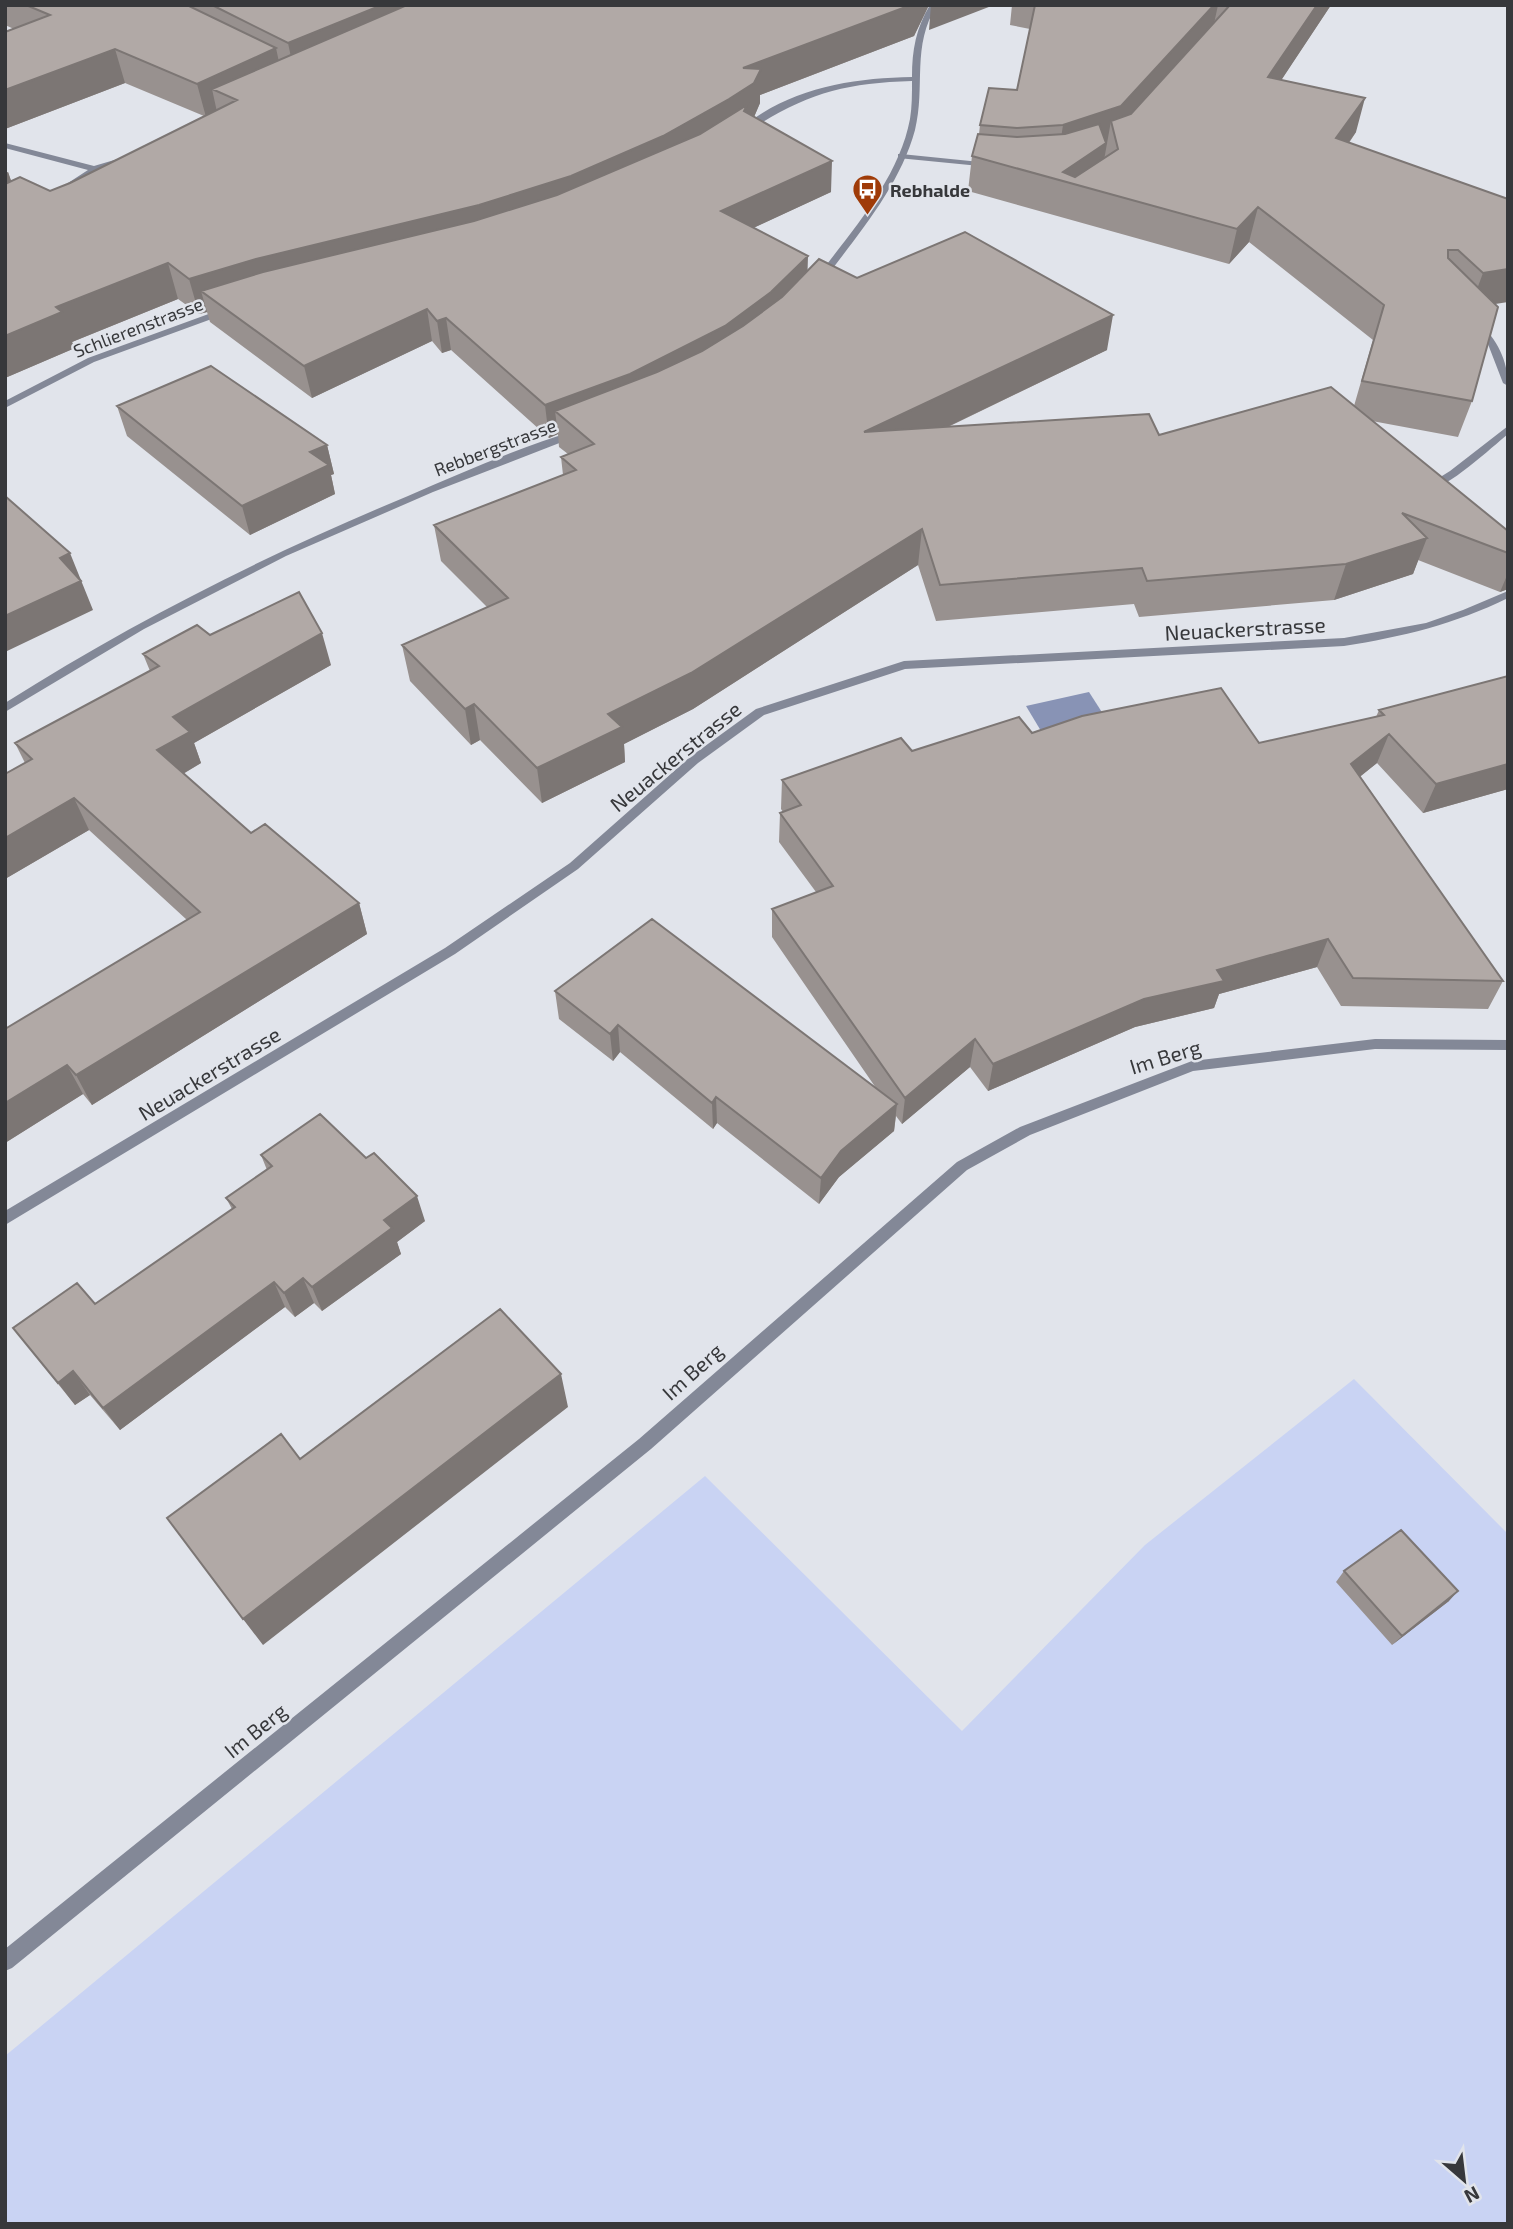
<svg xmlns="http://www.w3.org/2000/svg" width="1513" height="2229" viewBox="0 0 1513 2229" font-family="'Exo 2',sans-serif">
<style>
.green{fill:#c9d3f3}
.water{fill:#8893b5}
.lines{fill:none;stroke-linecap:round;stroke-linejoin:round}
.service{fill:#838897;fill-rule:evenodd}
.minor{fill:#838897;fill-rule:evenodd}
.wall{fill:#98918f}
.shaded-wall{fill:#7c7674}
.building{fill:#b1a9a6;stroke:#7c7674;stroke-width:2}
.labels{text-anchor:middle;dominant-baseline:central;stroke-width:5;stroke-linejoin:round;paint-order:stroke}
.far-poi-label{font-size:18px;font-weight:bold;fill:#37383b;stroke:#e1e4eb;text-anchor:start}
.far-street-label{font-size:18px;fill:#37383b;stroke:#e1e4eb}
.street-label{font-size:21px;fill:#37383b;stroke:#e1e4eb}
</style>
<rect width="100%" height="100%" fill="#e1e4eb"/>
<!-- green -->
<path class="green" d="M1354,1379L1508,1534V2224H5V2056L705,1476L962,1731L1145,1545Z"/>
<!-- water -->
<path class="water" d="M1089,692L1105,717L1041,731L1026,706Z"/>
<g class="lines">
<!-- service -->
<path class="service" d="M901,154L990,163L994,165L990,167L898,158V154Z
M1473,322H1479C1497,340 1508,360 1508,386L1503,383L1486,339L1473,326Z
M1508,426V434C1492,447 1444,492 1426,490V486L1450,471Z"/>
<!-- minor -->
<path class="minor" d="M930,5H937C911,46 926,86 915,130C900,186 857,236 823,281H817V277C852,231 899,178 910,119C912,107 912,94 912,81C843,83 805,94 747,132L740,130C787,88 852,78 912,77C912,50 916,28 930,5Z
M5,143L94,166L121,158L125,160L97,171L71,187L67,185L68,183L88,170L5,148Z
M225,308L230,311L228,313L94,362L5,408V401L88,358Z
M577,430L582,433L580,435L433,492L286,556L144,629L5,712V703C134,621 268,554 408,496C463,472 520,447 577,430Z
M1508,591V598C1455,624 1402,637 1344,646L905,669L764,715L698,763L578,869L455,954L5,1225V1211L445,948L570,863L690,757L756,709L904,661L1344,638L1426,623L1463,610Z
M1375,1039L1508,1040V1050L1375,1049L1193,1071L1030,1135L967,1170L651,1449L12,1968L5,1971V1949L639,1439L957,1162L1020,1127L1192,1061Z"/>
</g>
<!-- wall -->
<path class="wall" d="M5,5H929L914,36L760,95V103L754,117L831,192L753,228L807,271L857,278L1107,350L948,427L1159,435L1354,406L1373,340L1249,242L1229,264L968,191L972,156L979,134L980,125L1017,90L1030,29L1010,25L1012,5H1331L1281,80L1356,132L1349,143L1508,199L1495,304L1472,401L1458,437L1372,421L1508,531V589L1500,592L1418,560L1413,574L1334,600L1139,617L1134,604L936,621L918,565L693,709L624,744L625,762L542,803L480,740L471,745L410,681L402,645L487,607L441,561L434,525L563,475L561,457L568,454L559,447L558,434L549,438L451,350L442,353L432,341L312,398L210,322L207,312L199,314L178,299L72,342L75,348L5,378L8,172L11,181L50,191L70,183L204,116L125,83L5,129V32L14,29L5,25Z
M117,406L327,445L334,474L331,475L335,494L250,535L127,436Z
M210,635L331,665L194,743L201,763L183,774L251,833L359,903L367,934L92,1105L83,1094L5,1143L187,920L89,830L5,879V774L25,763L15,743L150,671L143,654Z
M1508,676V789L1423,813L1377,763L1360,776L1503,981L1488,1009L1341,1006L1317,967L1219,994L1214,1008L1135,1027L988,1091L970,1067L902,1124L896,1116L894,1131L839,1177L819,1204L717,1123L713,1129L620,1052L613,1061L559,1019L555,991L876,1088L772,937V909L816,892L779,842L780,813L783,812L781,809L782,780L912,751L1032,733L1259,743L1376,717L1379,710Z
M261,1155L425,1221L397,1242L401,1254L322,1311L314,1303L295,1317L285,1307L120,1430L90,1395L75,1405L13,1328L95,1304L232,1209L226,1198L267,1170Z
M1344,1571L1449,1601L1392,1645L1336,1582Z"/>
<!-- shaded-wall -->
<path class="shaded-wall" d="M382,5H467L295,76L288,43Z
M911,5H929L914,36L760,95V103L754,117L665,170L223,307L201,291L207,312L199,314L189,279L743,68Z
M931,5H994L929,30Z
M1214,5H1218L1212,33L1116,140L1111,121L1101,177L1062,181L1058,159L1063,125Z
M1317,5H1331L1261,111L1268,77Z
M276,48L283,81L212,89L217,112L206,117L197,84Z
M115,49L125,83L5,129V90Z
M1365,98L1356,132L1327,173L1336,138Z
M832,161L831,192L721,243V211Z
M8,172L20,206L5,214V173Z
M1258,207L1249,242L1229,264L1237,229Z
M808,256L807,288L726,359L555,411L558,434L549,438L545,405Z
M168,263L178,299L72,342L75,348L5,378V336L56,307Z
M1508,269V302L1470,308L1483,273Z
M427,309L432,341L312,398L304,366Z
M1113,315L1107,350L862,468L864,432Z
M446,318L451,350L442,353L437,321Z
M327,445L334,474L331,475L335,494L250,535L242,506L310,452Z
M922,529L918,565L693,709L624,744L625,762L542,803L537,768L608,714Z
M1427,538L1413,574L1334,600L1346,564Z
M70,553L93,610L5,652V616L60,558Z
M1508,573V589L1500,592Z
M322,633L331,665L194,743L201,763L169,782L157,750L173,717Z
M474,704L480,740L471,745L465,709Z
M1389,734L1377,763L1340,793L1351,764Z
M1508,764V789L1423,813L1436,784Z
M74,798L89,830L5,879V838Z
M359,903L367,934L92,1105L76,1075Z
M1328,939L1317,967L1219,994L1214,1008L1135,1027L988,1091L993,1064L1144,999L1217,970Z
M618,1025L620,1052L613,1061L610,1034Z
M975,1039L970,1067L902,1124L905,1098Z
M67,1065L83,1094L5,1143V1103Z
M716,1097L717,1123L713,1129L712,1103Z
M897,1104L894,1131L839,1177L819,1204L821,1178L841,1151Z
M417,1196L425,1221L397,1242L401,1254L322,1311L312,1287L384,1220Z
M303,1278L314,1303L295,1317L284,1293Z
M274,1282L285,1307L120,1430L103,1408Z
M73,1371L90,1395L75,1405L58,1383Z
M561,1374L568,1407L263,1645L243,1619Z
M1458,1591L1449,1601L1392,1645L1402,1636Z"/>
<!-- building -->
<path class="building" d="M26,5H187L276,48L197,84L115,49L5,90V32L50,15Z
M212,5H382L288,43Z
M407,5H911L743,68L761,69L754,83L729,99L663,136L571,176L479,205L256,259L189,279L168,263L56,307L62,312L5,336V184L20,177L50,191L70,183L237,100L212,89Z
M1035,5H1214L1121,106L1063,125L1017,128L980,125L989,88L1017,90Z
M1230,5H1317L1268,77L1365,98L1336,138L1508,199V269L1483,273L1458,250H1448V258L1498,307L1472,401L1362,381L1384,305L1258,207L1237,229L972,156L978,134L1017,137L1065,134L1099,124L1106,143L1063,172L1075,177L1118,149L1111,121L1131,114Z
M747,105L744,111L832,161L721,211L808,256L771,292L725,326L630,374L545,405L446,318L437,321L427,309L304,366L201,291L263,272L474,221L557,195L700,134Z
M965,232L1113,315L864,432L1149,414L1159,435L1331,387L1508,531V553L1402,513L1427,538L1346,564L1147,581L1142,568L940,585L922,529L691,673L608,714L622,727L537,768L474,704L465,709L402,645L508,598L434,525L576,470L561,457L594,444L555,411L657,372L702,351L743,326L782,297L819,259L857,278Z
M211,366L327,445L310,452L329,465L242,506L117,406Z
M5,496L70,553L60,558L81,581L5,616Z
M299,592L322,633L173,717L190,732L157,750L251,833L265,824L359,903L76,1075L67,1065L5,1103V1029L200,912L74,798L5,838V774L32,759L15,743L159,666L143,654L197,625L210,635Z
M1508,676V764L1436,784L1389,734L1351,764L1503,981L1353,978L1328,939L1217,970L1224,981L1144,999L993,1064L975,1039L905,1098L772,909L833,886L780,813L801,805L782,780L901,738L912,751L1019,717L1032,733L1082,716L1221,688L1259,743L1384,715L1379,710Z
M652,919L897,1104L841,1151L821,1178L716,1097L712,1103L618,1025L610,1034L555,991Z
M320,1114L366,1158L374,1153L417,1196L384,1220L392,1228L312,1287L303,1278L284,1293L274,1282L103,1408L73,1371L58,1383L13,1328L77,1283L95,1304L235,1207L226,1198L272,1166L261,1155Z
M500,1309L561,1374L243,1619L167,1518L281,1434L300,1459Z
M1401,1530L1458,1591L1402,1636L1344,1571Z"/>
<!-- icons -->
<defs>
<symbol id="bus-pin" viewBox="-11 -11 22 30"><path d="M0 17L-7.5 6A9.5 9.5 0 1 1 7.5 6Z" fill="#9f3b08" stroke="#e1e4eb"/><path d="M-5-6H5V4H4V6H2V4H-2V6H-4V4H-5ZM-3.5-4V0h7V-4ZM-3.5 1.2v1.5H-2V1.2ZM2 1.2v1.5H3.5V1.2Z" fill="#fff"/></symbol>
</defs>
<g fill-rule="evenodd">
<use href="#bus-pin" x="850" y="172" width="35" height="47"/>
</g>
<g class="labels">
<!-- far-poi labels -->
<g class="far-poi-label">
<text x="890" y="190">Rebhalde</text>
</g>
<!-- far-street labels -->
<g class="far-street-label">
<text transform="translate(138 327) rotate(-21)">Schlierenstrasse</text>
<text transform="translate(495 447) rotate(-21)">Rebbergstrasse</text>
</g>
<!-- street labels -->
<g class="street-label">
<text transform="translate(1245 628) rotate(-3)">Neuackerstrasse</text>
<text transform="translate(675 756) rotate(-39)">Neuackerstrasse</text>
<text transform="translate(1165 1056) rotate(-17)">Im Berg</text>
<text transform="translate(209 1073) rotate(-31)">Neuackerstrasse</text>
<text transform="translate(692 1371) rotate(-42)">Im Berg</text>
<text transform="translate(255 1730) rotate(-39)">Im Berg</text>
</g>
</g>
<!-- border -->
<rect width="1513" height="2229" fill="none" stroke="#37383b" stroke-width="14"/>
<!-- north arrow -->
<g transform="translate(1464 2180) rotate(152)" stroke="#e1e4eb" stroke-width="5" paint-order="stroke">
<path d="M0-5L12 26L0 18L-12 26Z" fill="#37383b"/>
<text y="-10" font-size="19" font-weight="bold" text-anchor="middle" fill="#37383b">N</text>
</g>
</svg>
